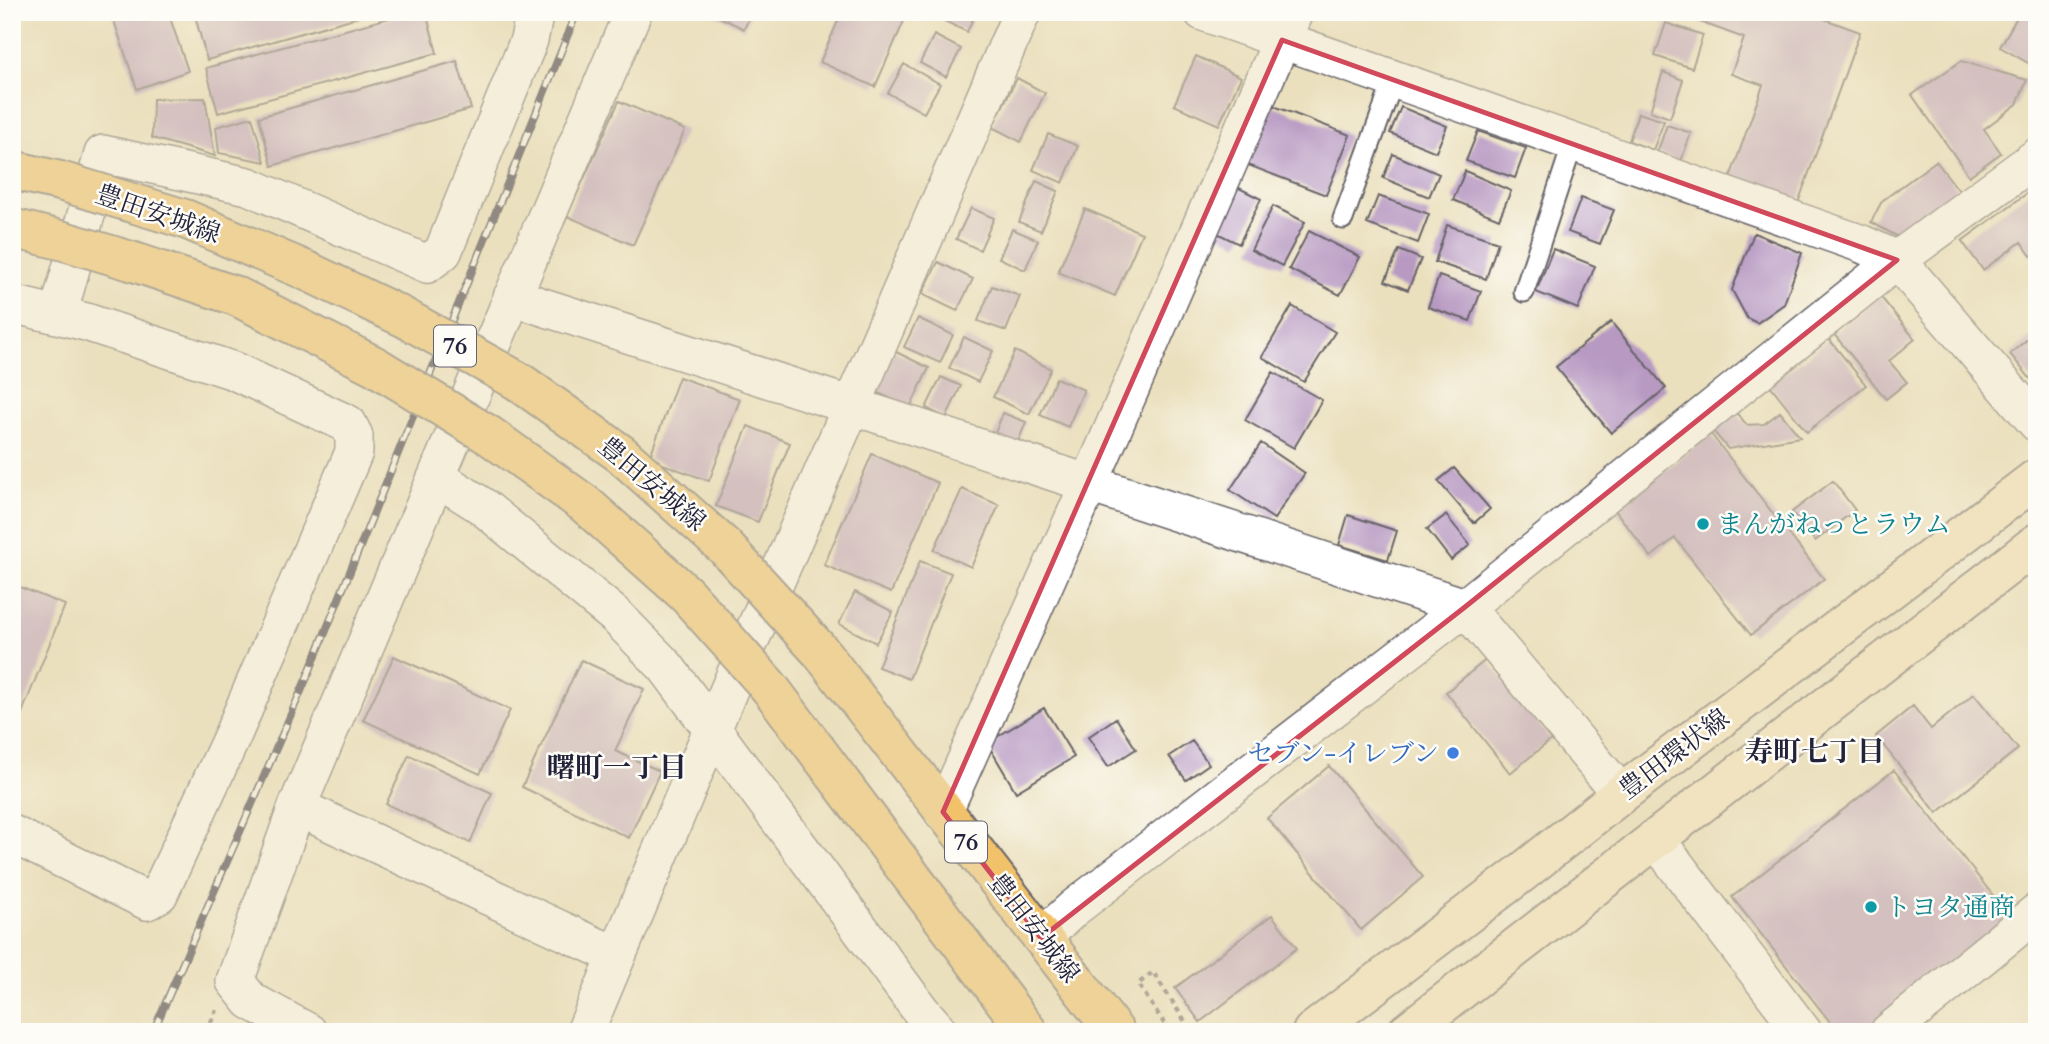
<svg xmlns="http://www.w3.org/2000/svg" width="2049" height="1044" viewBox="0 0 2049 1044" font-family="Cardo,'Noto Serif JP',serif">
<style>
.building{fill:#b799c2}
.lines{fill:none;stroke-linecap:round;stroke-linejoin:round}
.service-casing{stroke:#686469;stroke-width:23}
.minor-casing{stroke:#686469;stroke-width:40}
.secondary-casing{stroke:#686469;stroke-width:42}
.primary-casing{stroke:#686469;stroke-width:42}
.path{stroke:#686469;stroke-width:4.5;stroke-dasharray:5 5;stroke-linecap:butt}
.service{stroke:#fff;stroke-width:19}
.minor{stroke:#fff;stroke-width:37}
.secondary{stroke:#fae7c3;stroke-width:38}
.primary{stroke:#f2c26a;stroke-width:38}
.rail-casing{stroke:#22223b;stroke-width:8}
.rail{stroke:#fdfcf7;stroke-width:5;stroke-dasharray:16;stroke-linecap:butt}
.primary-bridge-casing{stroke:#686469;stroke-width:42;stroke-linecap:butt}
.primary-bridge{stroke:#f2c26a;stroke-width:38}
.marked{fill:none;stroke:#d1495b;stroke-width:5;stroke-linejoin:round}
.culture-dot{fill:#0f9aa8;stroke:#fdfcf7;stroke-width:2.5}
.shop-dot{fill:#3f7fe0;stroke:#fdfcf7;stroke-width:2.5}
.labels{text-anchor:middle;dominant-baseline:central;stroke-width:5;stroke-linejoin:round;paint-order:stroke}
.shield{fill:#fdfcf7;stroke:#646373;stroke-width:2}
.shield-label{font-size:24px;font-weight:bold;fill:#22223b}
.street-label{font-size:26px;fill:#22223b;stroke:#fdfcf7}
.culture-label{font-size:26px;fill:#0d838f;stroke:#fdfcf7;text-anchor:start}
.shop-label{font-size:26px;fill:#366cbe;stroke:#fdfcf7;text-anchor:end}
.neighbourhood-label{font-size:28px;font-weight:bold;fill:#22223b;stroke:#fdfcf7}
</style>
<rect width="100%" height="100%" fill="#fdfcf7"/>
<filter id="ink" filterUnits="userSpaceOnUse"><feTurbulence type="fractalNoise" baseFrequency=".0143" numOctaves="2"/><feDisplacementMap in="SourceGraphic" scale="14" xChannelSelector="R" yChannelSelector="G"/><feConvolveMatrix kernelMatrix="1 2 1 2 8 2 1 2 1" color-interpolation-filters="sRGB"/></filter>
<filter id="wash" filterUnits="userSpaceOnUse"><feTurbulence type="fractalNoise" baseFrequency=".00686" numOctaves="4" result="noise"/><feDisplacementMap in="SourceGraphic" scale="28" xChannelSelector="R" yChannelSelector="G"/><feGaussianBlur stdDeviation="1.57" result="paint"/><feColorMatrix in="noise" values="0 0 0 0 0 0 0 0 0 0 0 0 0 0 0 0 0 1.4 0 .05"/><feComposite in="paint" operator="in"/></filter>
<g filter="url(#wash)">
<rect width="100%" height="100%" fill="#ebe0be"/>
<g id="blocks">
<!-- building -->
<path class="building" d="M111,12H168L188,71L137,89Z
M194,12H372V13L207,60Z
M411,12H426L437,53L218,113L206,68Z
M709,12H752L744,29Z
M842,12H908L875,87L820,62Z
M926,12H976L967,32Z
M1673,12H1805L1860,32L1798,203L1730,178L1763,85L1731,74L1744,38Z
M2020,12H2037V68L2000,47Z
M1666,23L1703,35L1692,68L1655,56Z
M934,35L961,49L946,77L920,63Z
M1196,56L1241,77L1219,125L1174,105Z
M457,61L471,109L272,166L259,117Z
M1961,61L2027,80L2017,104L1984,129L2001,153L1969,176L1912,95Z
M904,64L940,84L924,113L888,93Z
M1663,72L1683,80L1670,118L1650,111Z
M1017,78L1045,93L1021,142L992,127Z
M205,98L215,156L152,138L153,99Z
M619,101L685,130L633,245L567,216Z
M1266,103L1350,135L1326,195L1243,163Z
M1401,107L1447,126L1436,152L1390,133Z
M1638,113L1664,121L1653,150L1629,141Z
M252,117L265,162L219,153L216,127Z
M1667,125L1691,133L1681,161L1657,153Z
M1478,131L1526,148L1515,178L1466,161Z
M1048,134L1078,146L1063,183L1033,170Z
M1393,154L1439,174L1429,197L1383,178Z
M1936,161L1960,192L1900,238L1871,222L1882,201Z
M1465,171L1511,191L1499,219L1453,200Z
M1036,181L1058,191L1041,231L1019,222Z
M1235,186L1261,199L1239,244L1213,231Z
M2037,186V252L2031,256L2021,242L1983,270L1962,241Z
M1378,196L1429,214L1418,243L1367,224Z
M1581,198L1614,210L1600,244L1568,232Z
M1273,206L1305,222L1282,266L1251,250Z
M971,208L994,218L980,250L956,239Z
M1085,209L1142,233L1115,296L1058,272Z
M1447,225L1498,242L1486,279L1435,262Z
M1012,229L1038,240L1025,270L999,258Z
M1309,231L1360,257L1340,295L1289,269Z
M1754,233L1802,253L1784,304L1757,323L1747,318L1732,290Z
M1553,249L1595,266L1578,309L1536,292Z
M1399,250L1421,259L1408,290L1385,281Z
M938,262L973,279L957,311L922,294Z
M1439,276L1481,291L1470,321L1428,307Z
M992,286L1020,296L1006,331L978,321Z
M1880,296L1915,339L1889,361L1907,382L1886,399L1833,333Z
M1292,306L1335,332L1304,382L1262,357Z
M918,318L953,335L940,363L904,347Z
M1611,322L1666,388L1611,433L1556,367Z
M2037,331V387L2010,354Z
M964,337L993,351L978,382L949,368Z
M1829,339L1866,385L1807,432L1770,385Z
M890,349L929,368L910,408L870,389Z
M1015,351L1051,369L1029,414L993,397Z
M1273,372L1322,400L1294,448L1245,420Z
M679,377L740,399L709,481L649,459Z
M941,377L961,386L946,418L926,408Z
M1056,378L1084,390L1068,427L1040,415Z
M1730,406L1747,425L1764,424L1780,412L1800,437L1728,449L1708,425Z
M1003,413L1026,422L1016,447L993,438Z
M748,426L790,443L758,522L716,506Z
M1711,434L1824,579L1751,635L1675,538L1651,557L1614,509Z
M1261,443L1305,473L1274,519L1230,490Z
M872,454L938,483L891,593L824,565Z
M1454,468L1490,509L1474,523L1438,481Z
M1833,481L1855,510L1815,541L1792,512Z
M962,489L999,505L971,567L934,550Z
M1348,515L1397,531L1388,560L1339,545Z
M1446,515L1470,545L1451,560L1427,529Z
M920,561L951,573L909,679L878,667Z
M12,584L65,605L12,738Z
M855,592L893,612L876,643L839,624Z
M394,656L510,710L480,774L363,720Z
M1487,659L1551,740L1510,773L1446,692Z
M581,660L644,689L615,751L660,771L629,838L522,787Z
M1974,694L2018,749L1937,813L1876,736L1913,706L1931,729Z
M1044,708L1074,757L1016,792L987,743Z
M1116,718L1136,749L1108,767L1088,737Z
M1192,741L1209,764L1186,780L1169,756Z
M409,755L492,793L470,843L386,804Z
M1329,766L1423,877L1361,930L1267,818Z
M1894,770L2010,917L1865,1032H1838L1732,897Z
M1272,915L1297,948L1200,1022L1175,988Z"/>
</g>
</g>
<g filter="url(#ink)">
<use href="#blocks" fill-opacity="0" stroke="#686469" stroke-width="2"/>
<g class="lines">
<defs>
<path id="service" d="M1343,219L1394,79
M1524,292L1573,143"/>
<path id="minor" d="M1203,12L1862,244L1897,260L2037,423
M512,297L852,406L1465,607L1621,794
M12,304L86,322L234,371L348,424L354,436V452L234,732L159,894L147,901L12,834
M58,315L103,154L248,186L427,264L443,252L529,40L535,12
M438,478L482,506L616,616L666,667L921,1011L936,1028V1032
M297,807L617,956
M943,812L1089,484L1294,12
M1655,838L1803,1032
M1041,938L1074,908L1465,607L1897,260L2037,157
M308,1032L251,1001L235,981L297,807L633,12
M585,1032L733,680L1022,12
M1889,1032L2037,912"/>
<path id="secondary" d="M1312,1032L1519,875L1621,794L2037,478
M1407,1032L2037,543"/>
<path id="primary" d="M820,651L1115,1032
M770,688L1028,1032"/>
</defs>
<!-- service casing -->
<use href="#service" class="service-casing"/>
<!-- minor casing -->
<use href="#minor" class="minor-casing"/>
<!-- secondary casing -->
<use href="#secondary" class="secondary-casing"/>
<!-- primary casing -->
<use href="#primary" class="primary-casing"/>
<!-- path -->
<path class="path" d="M207,1032L216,1010
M1170,1032L1138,984L1153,972L1192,1032"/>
<!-- service -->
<use href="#service" class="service"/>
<!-- minor -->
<use href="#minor" class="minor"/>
<!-- secondary -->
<use href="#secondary" class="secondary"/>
<!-- primary -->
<use href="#primary" class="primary"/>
<defs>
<path id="rail" d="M153,1032L308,675L577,12"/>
</defs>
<!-- rail casing -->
<use href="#rail" class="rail-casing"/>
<!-- rail -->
<use href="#rail" class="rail"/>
<defs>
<path id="primary-bridge" d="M12,170L60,181L185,219L307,271L403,317L518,381L621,454L725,547L820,651
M12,228L64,241L131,261L236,296L375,366L490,436L585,504L686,594L770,688"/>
</defs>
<!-- primary-bridge casing -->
<use href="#primary-bridge" class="primary-bridge-casing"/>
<!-- primary-bridge -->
<use href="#primary-bridge" class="primary-bridge"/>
</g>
</g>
<!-- marked area -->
<path d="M0 0H2049V1044H0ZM1282,40L1897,260L1465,607L1041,938L943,812Z" fill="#ebe0be" fill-opacity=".55" fill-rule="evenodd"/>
<path class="marked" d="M1282,40L1897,260L1465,607L1041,938L943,812Z"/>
<!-- markers -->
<g class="culture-dot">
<circle cx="1703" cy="524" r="7"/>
<circle cx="1871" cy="907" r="7"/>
</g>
<circle class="shop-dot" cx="1453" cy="753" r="7"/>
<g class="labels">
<!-- shield labels -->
<g class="shield">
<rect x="434" y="325.5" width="42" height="41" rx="5"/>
<rect x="945" y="821.5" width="42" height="41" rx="5"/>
</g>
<g class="shield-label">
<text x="455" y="346">76</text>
<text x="966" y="842">76</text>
</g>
<!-- street labels -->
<g class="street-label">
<text transform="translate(158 214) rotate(19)">豊田安城線</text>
<text transform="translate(652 484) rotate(40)">豊田安城線</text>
<text transform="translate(1674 754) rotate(-37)">豊田環状線</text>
<text transform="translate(1034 928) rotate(52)">豊田安城線</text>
</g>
<!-- culture labels -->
<g class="culture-label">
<text x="1717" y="524">まんがねっとラウム</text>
<text x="1885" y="907">トヨタ通商</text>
</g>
<!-- shop labels -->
<g class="shop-label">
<text x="1439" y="753">セブン-イレブン</text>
</g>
<!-- neighbourhood labels -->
<g class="neighbourhood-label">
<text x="1815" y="752">寿町七丁目</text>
<text x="617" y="768">曙町一丁目</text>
</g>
</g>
<!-- margin -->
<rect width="2049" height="1044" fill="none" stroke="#fdfcf7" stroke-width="42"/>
</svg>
